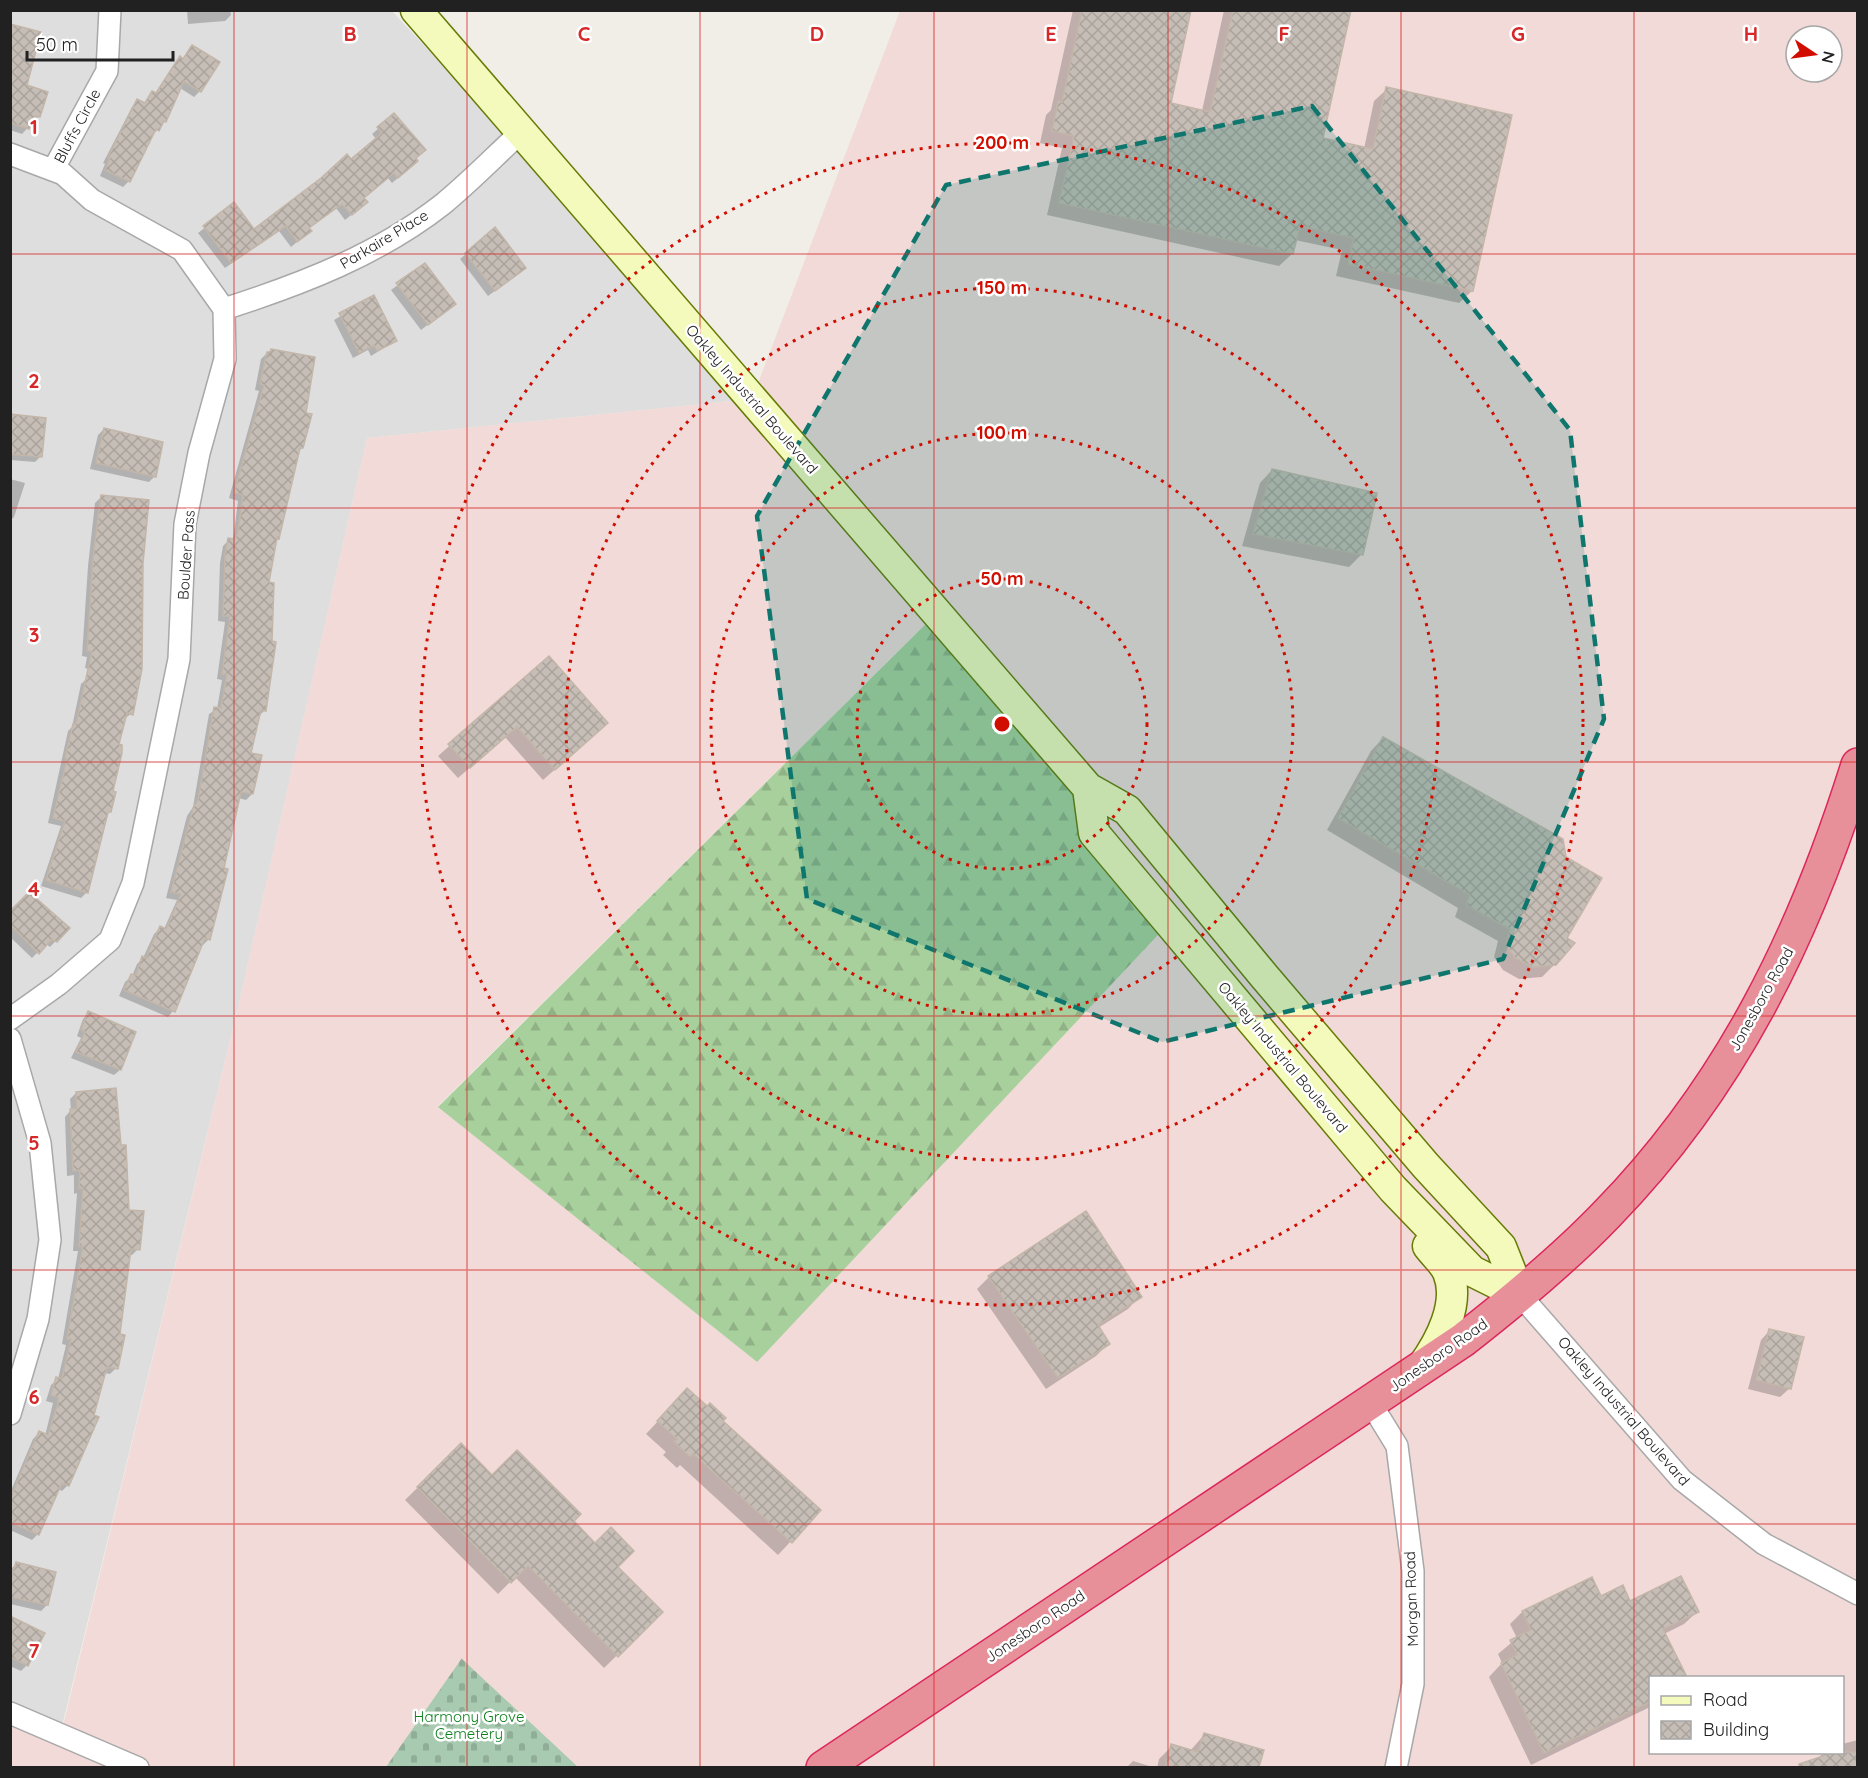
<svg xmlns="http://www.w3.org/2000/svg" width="1868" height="1778" viewBox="0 0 1868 1778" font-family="Quicksand,sans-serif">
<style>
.residential{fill:#dfdede}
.commercial{fill:#f1dad7;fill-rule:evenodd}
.forest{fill:url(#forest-firs)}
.cemetery{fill:url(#cemetery-stones)}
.shadow{fill:#0003}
.building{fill:url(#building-cross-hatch);stroke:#c3b6a9;stroke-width:1.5}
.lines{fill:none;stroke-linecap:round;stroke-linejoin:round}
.street-casing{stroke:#a8a8a8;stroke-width:24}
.secondary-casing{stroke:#667b05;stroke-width:33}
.highway-casing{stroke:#dc275a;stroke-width:36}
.street{stroke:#fff;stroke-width:21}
.secondary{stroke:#f3fabc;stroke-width:30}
.highway{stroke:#e8909a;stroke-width:33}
.marked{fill:#0f766e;fill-opacity:0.2;stroke:#0f766e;stroke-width:4.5;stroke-dasharray:12 8;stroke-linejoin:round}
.grid{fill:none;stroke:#d62828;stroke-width:1.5;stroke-opacity:0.55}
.ring{fill:none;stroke:#d10d00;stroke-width:3;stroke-dasharray:3 6}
.labels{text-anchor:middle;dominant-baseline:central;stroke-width:5;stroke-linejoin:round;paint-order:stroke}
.street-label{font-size:15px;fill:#212121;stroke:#fff}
.park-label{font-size:15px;fill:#0c821d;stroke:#fff}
.grid-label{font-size:20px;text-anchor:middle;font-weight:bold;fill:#d62828;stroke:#fff;stroke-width:5;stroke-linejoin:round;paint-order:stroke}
.centre{fill:#d10d00;stroke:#fff;stroke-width:3}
.ring-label{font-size:18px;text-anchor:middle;font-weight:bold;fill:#d10d00;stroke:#fff;stroke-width:5;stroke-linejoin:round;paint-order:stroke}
</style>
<defs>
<pattern id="forest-firs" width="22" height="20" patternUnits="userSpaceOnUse" patternTransform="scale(1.5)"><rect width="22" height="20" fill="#a8d09c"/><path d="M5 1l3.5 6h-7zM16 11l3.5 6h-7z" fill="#90b286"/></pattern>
<pattern id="cemetery-stones" width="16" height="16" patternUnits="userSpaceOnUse" patternTransform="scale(1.5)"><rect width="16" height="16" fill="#a8cab0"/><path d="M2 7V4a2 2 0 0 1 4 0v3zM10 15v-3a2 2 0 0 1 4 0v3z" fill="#90ad97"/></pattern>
<pattern id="building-cross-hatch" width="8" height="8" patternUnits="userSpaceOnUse" patternTransform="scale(1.5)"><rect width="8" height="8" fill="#c6beb6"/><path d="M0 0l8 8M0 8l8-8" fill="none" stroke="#aaa39c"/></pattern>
</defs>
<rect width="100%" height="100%" fill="#f1eee7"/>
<!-- residential -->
<path class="residential" d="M10,11H392L752,399L367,438L238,1008L62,1726L10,1707Z"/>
<!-- commercial -->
<path class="commercial" d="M900,11H1857V1767L11,1768L10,1707L63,1726L238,1008L367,438L752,399ZM1796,36H1832V72H1796ZM941,609L757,1362L438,1106ZM1650,1678H1842V1752H1650Z"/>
<!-- forest -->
<path class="forest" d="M942,608L1171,921L757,1362L438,1107Z"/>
<!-- cemetery -->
<path class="cemetery" d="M462,1658V1659L578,1767H386Z"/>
<!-- shadow -->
<path class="shadow" d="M187,10H230L231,15L225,21L188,24Z
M1073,10H1190L1169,104L1202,111L1224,10H1350L1321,140L1364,149L1374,101L1387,89L1472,291L1459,303L1336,276L1342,250L1295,240L1292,254L1279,266L1047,215L1062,148L1040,143L1046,115L1051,110Z
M10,25L26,86L39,116L22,134L10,130Z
M192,47L200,91L194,97L180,88L165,121L152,136L129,181L123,187L100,176L105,164L103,163L132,107L137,101L143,104L152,93L155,94L174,64L180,58L182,60Z
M394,115L415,159L411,167L392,183L387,177L363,198L360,208L345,220L336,208L308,229L310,231L291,247L279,231L225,268L198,233L234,205L253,231L351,161L376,139L372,134Z
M466,254L518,274L488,296L460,259Z
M425,265L454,304L421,330L391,290Z
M373,297L395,341L371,356L368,350L353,358L334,320Z
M267,353L304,414L302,448L298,452L278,538L275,541L268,584L265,710L259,716L249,754L252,794L246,800L238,798L209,939L203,945L201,944L173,1011L168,1017L119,996L125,982L132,976L137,964L143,958L154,934L160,928L164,929L177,900L166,898L187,816L193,807L209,714L217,709L222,680L217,679L225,622L218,621L220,563L223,546L229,540H233L238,501L229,498L259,391L255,390L261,359Z
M10,416L41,456L35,462L10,460Z
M104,429L154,477L149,482L90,469L98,435Z
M1272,470L1361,555L1349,567L1242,546L1260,483Z
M10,479L25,483L14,517L10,521Z
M101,497L131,714L124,719L117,745L112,792L114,793L87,892L81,898L41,886L61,826L48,823L68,731L72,727L81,684L95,671L85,668L87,657L82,656L88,566L95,503Z
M549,658L595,734L543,780L505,737L458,778L438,756Z
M1383,738L1565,938L1555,964L1542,977L1519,979L1503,970L1494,957L1498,941L1455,917L1458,908L1327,830L1371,751Z
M10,913L68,928L50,947L46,944L32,958L10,937Z
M88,1013L134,1033L120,1070L114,1075L71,1058L81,1038L77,1036L83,1019Z
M76,1093L128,1211L138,1249L132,1255H128L116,1368L110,1374L104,1373L68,1485L62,1491L58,1489L38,1534L32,1540L10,1530V1493L33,1439L39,1433L45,1436L53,1403L46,1401L51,1385L58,1379L66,1345L62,1344L78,1251H73L77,1193L74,1194V1175L67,1176L65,1117L71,1110L70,1099Z
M989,1277L1140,1296L1128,1309L1098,1328L1108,1344L1096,1356L1046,1389L977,1289Z
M1770,1330L1790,1388L1780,1397L1748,1389L1761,1340Z
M675,1403L721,1421L819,1511L778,1555L680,1465L677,1468L663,1455L666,1452L646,1434Z
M461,1445L492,1477L616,1567L661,1612L604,1668L515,1577L498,1594L405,1500Z
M16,1564L47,1605L41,1611L10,1604V1570Z
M1600,1598L1697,1612L1684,1624L1664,1634L1685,1678H1650V1707L1531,1765L1489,1677L1502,1663L1498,1654L1517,1638L1510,1624L1522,1612Z
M10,1617L27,1665L21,1671L10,1666Z
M1204,1735L1262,1751L1257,1768H1157L1159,1759L1172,1746L1190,1751Z
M1858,1740V1768H1805L1825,1752H1842V1744Z
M1133,1761L1156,1768H1126Z"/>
<!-- building -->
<path class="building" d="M1082,10H1191L1171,103L1210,112L1233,10H1351L1323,138L1373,149L1386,87L1512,115L1473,291L1348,264L1354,238L1300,226L1293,254L1059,203L1074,136L1052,131L1058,101L1062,102Z
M10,24L41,32L27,85L48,92L40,117L35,116L29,129L10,123Z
M192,45L220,62L201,92L184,81L166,122L164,121L159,131L156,129L130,182L105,170L110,158L108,157L137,99L145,103L152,91L156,93L180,56L183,59Z
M394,113L426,150L416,158L418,161L398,178L394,173L364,198L368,202L352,215L342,204L309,228L312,231L297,242L286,226L231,263L203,226L234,202L254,229L321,178L347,154L351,159L382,133L377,127Z
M495,227L526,268L495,291L465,253Z
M425,263L456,304L428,325L396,283Z
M374,295L397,341L377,351L374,345L359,353L339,313Z
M271,349L315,357L306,413L312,414L303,448H300L279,539L277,538L269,582L274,583L272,641L276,642L266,711L261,710L251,753L262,755L253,794L241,792L224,868L228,869L210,940L205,938L175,1012L124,990L131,974L136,975L142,956L146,958L160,926L166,929L181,894L171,892L193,808L198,800L214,707L221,708L227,674H222L230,616H223L225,556L228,538L235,539L238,532L243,495L234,493L264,385L260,384L267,352H270Z
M10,414L46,418L42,457L10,454Z
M104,428L163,442L156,477L96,463Z
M1272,469L1377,493L1363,555L1253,534Z
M101,495L149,500L143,563L142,669L133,715L127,713L119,744L122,745V753L113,791L116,792L111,812H108L88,893L46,880L65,821L53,818L67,759L65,758L73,724H76L92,651H87L93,559Z
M549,656L608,723L555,770L517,727L470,768L448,744Z
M1383,737L1563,839L1566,857L1602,878L1567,938L1575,943L1556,965L1533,967L1515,958L1506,944L1510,929L1466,905L1470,895L1338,818Z
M29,892L70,928L57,942L52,939L39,954L10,925V911Z
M88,1011L136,1032L121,1070L76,1052L85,1032L81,1030Z
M116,1088L121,1145H126L129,1210L144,1211L140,1250L131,1249L120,1334L125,1335L118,1369L107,1367L94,1415L99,1417L69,1486L62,1483L39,1535L10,1522V1499L39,1431L48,1435L58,1404V1397L51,1395L56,1377L62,1379L71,1339H67L83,1246H79L83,1188H79L80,1170L73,1171L70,1109H77L76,1092Z
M1086,1211L1142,1297L1098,1325L1110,1344L1058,1378L988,1276Z
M1769,1329L1804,1337L1791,1389L1756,1380Z
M687,1388L707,1406L710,1403L726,1418L723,1421L821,1510L792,1543L693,1454L690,1457L674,1442L677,1439L657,1421Z
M461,1443L492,1475L517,1450L581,1514L574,1521L595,1543L611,1527L634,1551L618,1567L663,1612L618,1657L528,1566L511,1583L417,1487Z
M16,1562L56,1572L48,1605L10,1597V1583Z
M1681,1576L1699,1612L1663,1629L1687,1677H1650V1702L1544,1753L1501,1663L1517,1655L1510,1640L1531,1630L1522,1611L1592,1577L1601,1596L1623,1585L1630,1601Z
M10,1616L45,1633L28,1666L10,1657Z
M1204,1733L1264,1750L1259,1767H1165L1171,1744L1198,1752Z
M1835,1752H1857V1767H1799V1764Z"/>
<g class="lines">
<defs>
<path id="street" d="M10,154L63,174L92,200L182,250L224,309L225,359L199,453L185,524L179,659L133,883L110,940L59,984L10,1019
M53,170L107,71L110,10
M224,309C302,284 378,255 443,204C470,182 495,156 521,132
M10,1039L40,1143L50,1240L38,1319L10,1414
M1520,1295L1682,1480L1764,1544L1858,1594
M1370,1402L1397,1446L1413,1571V1684L1396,1768
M10,1713L138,1768"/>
<path id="secondary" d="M416,10L1088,788L1127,810L1264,976L1426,1166L1501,1247L1520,1295
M1088,788L1094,833L1393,1189L1472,1271L1520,1295
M1422,1367C1440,1342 1461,1303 1448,1272C1444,1263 1434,1254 1428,1246"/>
<path id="highway" d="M823,1768L1463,1340C1513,1301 1563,1260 1607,1214C1732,1086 1805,934 1858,765"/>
</defs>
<!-- street casing -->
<use href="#street" class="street-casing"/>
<!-- secondary casing -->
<use href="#secondary" class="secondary-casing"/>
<!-- highway casing -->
<use href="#highway" class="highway-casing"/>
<!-- street -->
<use href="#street" class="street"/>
<!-- secondary -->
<use href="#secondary" class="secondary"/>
<!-- highway -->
<use href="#highway" class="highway"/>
</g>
<!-- marked area -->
<path class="marked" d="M1312,106L1570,430L1604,719L1503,959L1162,1042L807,899L757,516L946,185Z"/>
<!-- grid -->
<path class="grid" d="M234,10V1768M467,10V1768M700,10V1768M934,10V1768M1168,10V1768M1401,10V1768M1634,10V1768M10,254H1858M10,508H1858M10,762H1858M10,1016H1858M10,1270H1858M10,1524H1858"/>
<!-- distance rings -->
<g class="ring">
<circle cx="1002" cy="724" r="145"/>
<circle cx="1002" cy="724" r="291"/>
<circle cx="1002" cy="724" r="436"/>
<circle cx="1002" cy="724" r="581"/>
</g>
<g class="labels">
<!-- street labels -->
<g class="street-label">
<text transform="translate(77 126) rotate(-62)">Bluffs Circle</text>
<text transform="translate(384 239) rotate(-31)">Parkaire Place</text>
<text transform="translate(752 399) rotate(49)">Oakley Industrial Boulevard</text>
<text transform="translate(186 555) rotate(-86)">Boulder Pass</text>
<text transform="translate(1761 999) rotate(-61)">Jonesboro Road</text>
<text transform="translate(1283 1057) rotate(50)">Oakley Industrial Boulevard</text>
<text transform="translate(1438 1355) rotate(-35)">Jonesboro Road</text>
<text transform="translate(1624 1411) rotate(49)">Oakley Industrial Boulevard</text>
<text transform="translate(1411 1599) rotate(-92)">Morgan Road</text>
<text transform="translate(1035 1626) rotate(-34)">Jonesboro Road</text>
</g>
<!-- park labels -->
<g class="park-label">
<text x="469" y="1716">Harmony Grove<tspan x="469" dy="17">Cemetery</tspan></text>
</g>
</g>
<g class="grid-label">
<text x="350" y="41">B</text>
<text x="584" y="41">C</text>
<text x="817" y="41">D</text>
<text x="1051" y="41">E</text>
<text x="1284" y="41">F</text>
<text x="1518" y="41">G</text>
<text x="1751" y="41">H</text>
<text x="34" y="134">1</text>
<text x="34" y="388">2</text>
<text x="34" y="642">3</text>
<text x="34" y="896">4</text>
<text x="34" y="1150">5</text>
<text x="34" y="1404">6</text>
<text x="34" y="1658">7</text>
</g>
<circle cx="1002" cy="724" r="9" class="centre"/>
<g class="ring-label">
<text x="1002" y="149">200 m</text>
<text x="1002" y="294">150 m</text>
<text x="1002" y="439">100 m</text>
<text x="1002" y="585">50 m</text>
</g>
<!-- border -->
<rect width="1868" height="1778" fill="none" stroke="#212121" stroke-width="24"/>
<!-- legend -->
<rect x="1649" y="1676" width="195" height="78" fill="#ffffff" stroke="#a6a6a6" stroke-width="1.5"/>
<rect x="1661" y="1696" width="30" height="9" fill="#f3fabc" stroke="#a6a6a6" stroke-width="1.5"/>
<text x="1703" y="1706" font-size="18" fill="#212121">Road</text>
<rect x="1661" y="1721" width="30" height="18" fill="url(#building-cross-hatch)" stroke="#a6a6a6" stroke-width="1.5"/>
<text x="1703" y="1736" font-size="18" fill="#212121">Building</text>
<!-- north arrow -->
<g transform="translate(1814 54) rotate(103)"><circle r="28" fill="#ffffff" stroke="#a6a6a6" stroke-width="1.5"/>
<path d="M0-4.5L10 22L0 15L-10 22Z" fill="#d10d00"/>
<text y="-9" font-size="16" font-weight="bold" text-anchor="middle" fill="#212121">N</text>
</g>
<!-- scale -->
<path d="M27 51v9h146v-9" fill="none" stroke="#212121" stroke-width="3"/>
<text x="36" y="51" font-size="18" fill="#212121" stroke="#ffffff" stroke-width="4.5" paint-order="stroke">50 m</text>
</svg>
